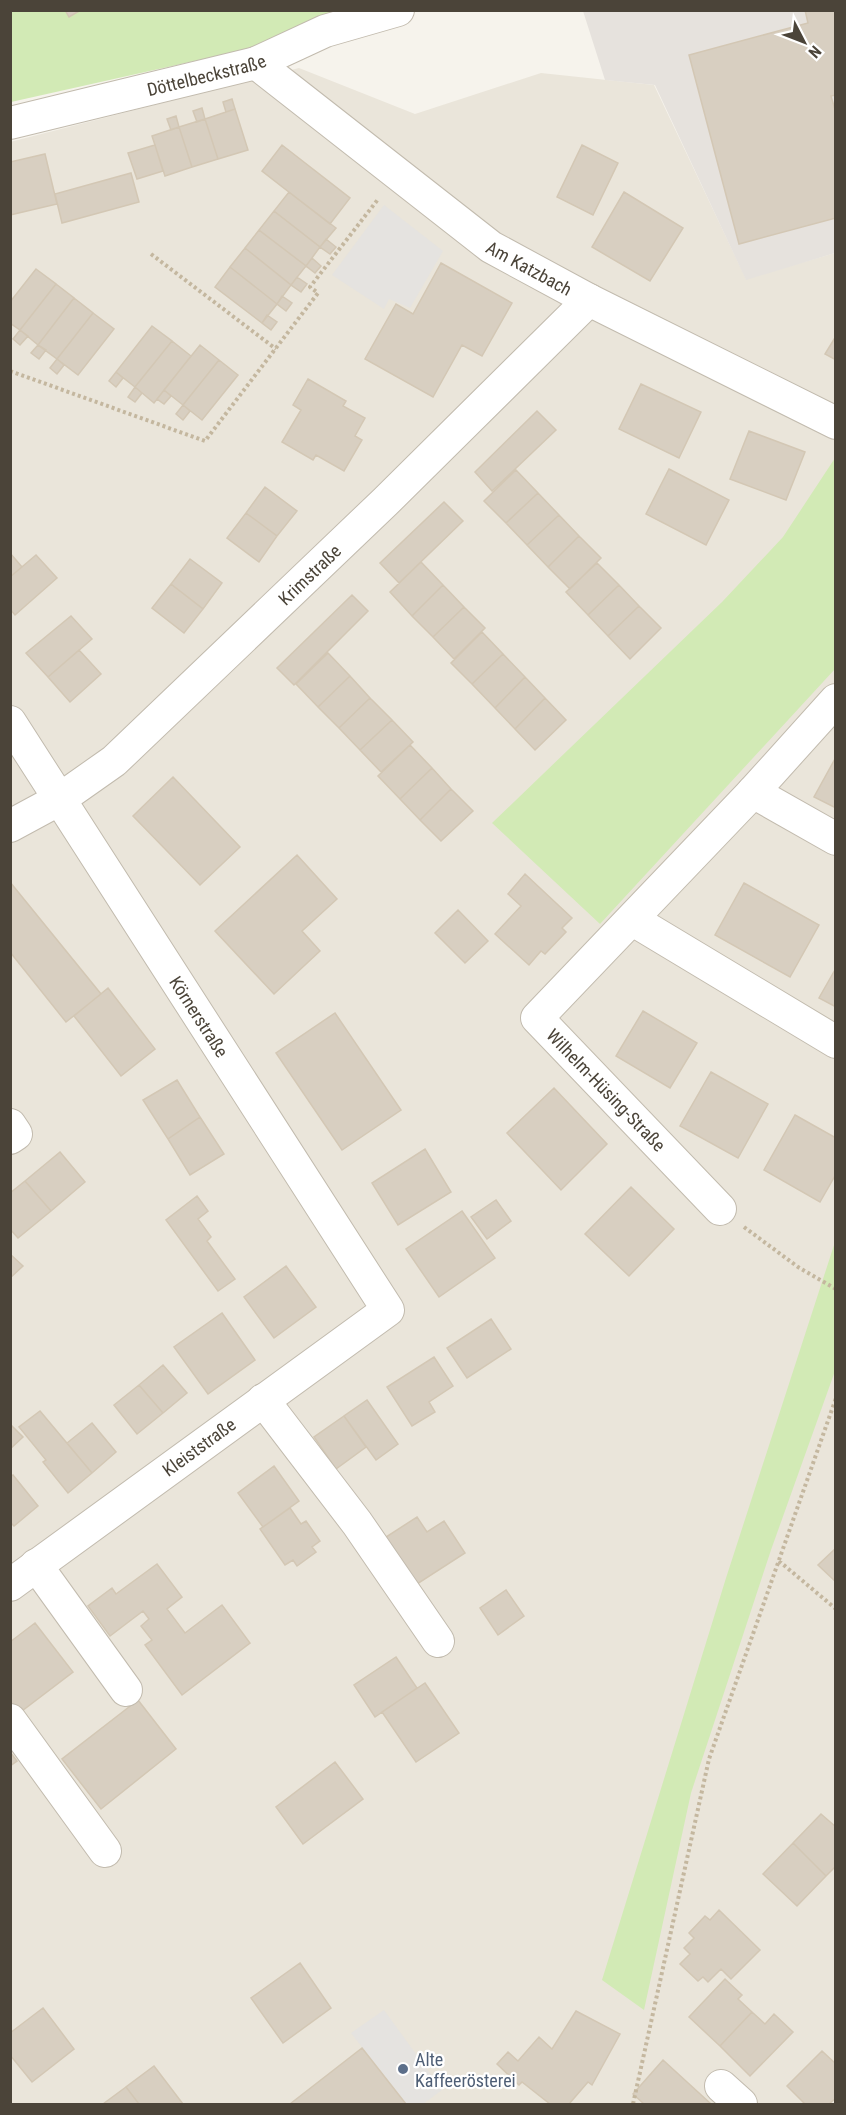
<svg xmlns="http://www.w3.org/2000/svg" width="846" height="2115" viewBox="0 0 846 2115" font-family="'Roboto Condensed',sans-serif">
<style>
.residential{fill:#eae5da}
.industrial{fill:#e6e2dd}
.green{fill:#d2eab5}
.parking{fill:#e5e3e0}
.building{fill:#d8cfc1;stroke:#d3c7b4;stroke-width:1.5}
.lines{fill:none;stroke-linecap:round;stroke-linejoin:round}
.minor-casing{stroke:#c2bbae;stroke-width:34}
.path{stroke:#c4b79f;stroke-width:4;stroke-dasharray:3 3;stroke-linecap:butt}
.minor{stroke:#fff;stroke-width:32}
.service-dot{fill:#5c6f8a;stroke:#fff;stroke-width:2}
.labels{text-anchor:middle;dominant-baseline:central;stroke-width:4.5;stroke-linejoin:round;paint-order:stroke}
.street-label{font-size:18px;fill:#4b4439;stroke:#fff}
.service-label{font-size:18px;fill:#4e5e75;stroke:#fff;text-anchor:start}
</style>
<rect width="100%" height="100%" fill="#f6f3ec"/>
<!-- residential -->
<path class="residential" d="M299,68L415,114L541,73L654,85L746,279L835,253V2104H11L10,142Z"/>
<!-- industrial -->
<path class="industrial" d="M583,11H835V253L746,280L655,85L605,80Z"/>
<!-- green -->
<path class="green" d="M10,11H359L262,46L11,102Z
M835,458V669L600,924L492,823L722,602L783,537Z
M835,1242V1371L771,1550L691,1793L644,2010L602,1980L726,1578Z"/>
<!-- parking -->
<path class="parking" d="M384,205L443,251L410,308L389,299L384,309L332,275Z
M384,2010L442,2090L423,2104H406L351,2033Z"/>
<!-- building -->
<path class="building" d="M65,10H81L69,17Z
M805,10H836V95L831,96L836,113V218L739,244L689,55L808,23Z
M232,99L235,109L226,112L223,102Z
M202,108L205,119L197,122L193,111Z
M235,109L248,150L218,159L205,119Z
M176,116L179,127L171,130L167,119Z
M205,119L218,159L192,167L179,127Z
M179,127L192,167L165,176L152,136Z
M155,145L163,171L137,179L128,153Z
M282,145L350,198L330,224L262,171Z
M582,145L618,163L593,215L557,197Z
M45,154L57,204L10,215V162Z
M131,173L139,202L62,223L55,194Z
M289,192L336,228L320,247L274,211Z
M624,192L683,228L650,281L592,247Z
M274,211L320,247L306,266L259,230Z
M259,230L306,266L291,285L245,248Z
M326,239L336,247L330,254L320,247Z
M245,248L291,285L277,304L230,267Z
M312,258L321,266L315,273L306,266Z
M441,263L512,303L482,356L462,345L433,397L365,359L396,304L413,314Z
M230,267L277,304L262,323L215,287Z
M36,269L56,284L20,330L10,323V302Z
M297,277L307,284L301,292L291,285Z
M56,284L74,298L38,345L20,330Z
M282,296L292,303L286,311L277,304Z
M74,298L93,313L57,359L38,345Z
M93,313L114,329L78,375L57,359Z
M267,315L277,322L271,330L262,323Z
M152,326L172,341L135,387L116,372Z
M20,330L28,336L20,345L13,339Z
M836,336V360L825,354Z
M172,341L191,356L154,403L135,387Z
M38,345L46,350L39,359L31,353Z
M200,345L219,360L183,405L164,390Z
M57,359L64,365L57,374L50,368Z
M219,360L238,375L202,420L183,405Z
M116,372L123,378L116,387L109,381Z
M308,379L346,401L343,406L365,418L355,436L362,440L344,471L316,455L313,460L282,442L301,410L293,405Z
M641,384L701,412L679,458L619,429Z
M135,387L142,393L135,402L128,397Z
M164,390L171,396L164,404L157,399Z
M183,405L190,411L183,420L176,414Z
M537,411L556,430L492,491L475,472Z
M749,431L805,452L786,500L730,479Z
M669,469L729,500L706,545L646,514Z
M516,470L538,493L506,523L484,501Z
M265,487L297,511L277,536L246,513Z
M538,493L559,515L527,545L506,523Z
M444,502L463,521L399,583L380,563Z
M246,513L277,536L259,562L227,538Z
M559,515L579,536L548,567L527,545Z
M579,536L601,558L570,589L548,567Z
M10,553L22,567L10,577Z
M36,555L57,578L15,615L10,609V577Z
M190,559L222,583L203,609L171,584Z
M421,562L443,585L412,616L390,592Z
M597,563L619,585L588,615L566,592Z
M171,584L203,609L184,633L152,608Z
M443,585L464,607L433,637L412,616Z
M619,585L639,606L608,636L588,615Z
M352,595L368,611L294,685L277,668Z
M639,606L661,628L630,659L608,636Z
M464,607L485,628L454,659L433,637Z
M71,616L92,639L48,677L26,653Z
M482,632L503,654L472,684L451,663Z
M79,650L101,674L70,702L48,677Z
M328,653L350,676L318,707L296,684Z
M503,654L525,677L495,708L472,684Z
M350,676L370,698L339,728L318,707Z
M525,677L545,698L515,729L495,708Z
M370,698L392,720L360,750L339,728Z
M545,698L566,720L535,750L515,729Z
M392,720L413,742L381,772L360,750Z
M410,745L432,768L400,799L378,776Z
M836,757V808L814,797Z
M432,768L451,789L420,820L400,799Z
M173,777L240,847L200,885L133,816Z
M451,789L473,811L441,841L420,820Z
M297,855L337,899L302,931L320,951L274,994L215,931Z
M525,874L572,918L562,928L566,932L545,954L541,951L529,965L495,934L521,906L508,894Z
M10,882L101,994L66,1022L10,952Z
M744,883L819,925L790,977L715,935Z
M458,910L488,941L465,963L435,933Z
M836,968V1007L819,998Z
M108,988L155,1049L121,1076L74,1016Z
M643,1011L697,1043L670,1088L616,1056Z
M335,1013L401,1110L342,1150L276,1053Z
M711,1072L768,1104L738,1158L680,1126Z
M177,1080L200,1117L168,1139L143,1100Z
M554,1088L607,1144L561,1190L507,1133Z
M795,1115L836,1138V1174L820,1202L764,1170Z
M200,1117L224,1154L190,1175L168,1139Z
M425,1149L451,1192L398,1225L372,1183Z
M60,1152L85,1182L51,1211L25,1181Z
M25,1181L51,1211L18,1238L10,1229V1193Z
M631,1187L674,1229L629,1276L585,1234Z
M197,1196L208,1211L198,1219L211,1237L207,1241L235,1279L218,1291L166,1220Z
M496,1200L511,1221L487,1239L471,1217Z
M462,1211L495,1258L439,1297L406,1249Z
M10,1254L23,1266L10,1278Z
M286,1266L316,1307L274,1338L244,1297Z
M222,1313L255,1360L208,1394L174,1347Z
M491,1319L511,1349L467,1378L447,1348Z
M434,1357L453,1386L429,1402L435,1412L412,1426L387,1387Z
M163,1365L187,1393L163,1413L139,1385Z
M139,1385L163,1413L137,1434L114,1405Z
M367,1400L398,1444L376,1460L344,1416Z
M40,1411L92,1473L68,1493L43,1462L46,1460L19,1427Z
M344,1416L366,1447L336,1469L314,1437Z
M92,1423L116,1452L92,1473L67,1443Z
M10,1424L23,1437L10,1449Z
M274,1466L299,1501L263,1527L238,1493Z
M13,1475L38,1506L14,1526L10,1522V1477Z
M290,1508L301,1524L306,1521L320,1541L312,1547L316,1552L297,1566L293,1560L285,1565L260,1529Z
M417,1517L427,1532L444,1521L465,1553L414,1586L383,1539Z
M836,1548V1582L818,1565Z
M157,1564L182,1597L167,1609L185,1633L222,1605L250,1643L182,1695L145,1645L152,1640L141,1626L149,1619L143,1611L110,1636L88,1606L112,1588L116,1594Z
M506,1590L524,1616L498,1635L480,1608Z
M35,1623L73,1672L18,1714L10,1704V1642Z
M396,1657L417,1688L375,1717L354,1685Z
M425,1683L459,1733L416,1762L382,1712Z
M138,1700L176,1749L101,1809L62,1759Z
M10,1752L17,1761L10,1766Z
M335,1762L363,1799L303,1844L276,1807Z
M821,1814L836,1827V1866L826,1876L793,1843Z
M793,1843L826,1876L797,1906L763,1874Z
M719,1910L760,1950L731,1979L721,1969L708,1982L703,1977L698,1981L680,1964L690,1954L684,1948L694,1938L689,1933L705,1916L710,1920Z
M300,1963L331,2008L283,2043L251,1998Z
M725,1979L742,1995L738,1999L752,2012L720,2046L689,2017Z
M43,2008L74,2049L32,2082L10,2055V2033Z
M576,2011L620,2034L592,2085L588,2082L569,2104H550L522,2082L519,2085L497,2064L508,2052L518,2061L539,2037L552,2049Z
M752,2012L765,2024L774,2014L793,2032L750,2076L720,2046Z
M362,2048L406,2104H290Z
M822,2051L836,2064V2098L829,2104H805L787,2086Z
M663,2060L711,2104H644L633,2094Z
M154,2066L183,2104H139L126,2087Z
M126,2087L139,2104H103Z"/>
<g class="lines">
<defs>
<g id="minor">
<path id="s1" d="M256,63L491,247L589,300L836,423"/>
<path id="s2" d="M10,123L256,63L325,31L398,10"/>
<path id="s3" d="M10,722L388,1310L10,1585"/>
<path d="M753,792L836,839"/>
<path id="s4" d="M10,826L60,799L114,761L385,502L589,300"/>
<path d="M633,920L836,1042"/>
<path d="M10,1125L16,1134L10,1138"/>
<path d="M720,1209L537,1018L753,792L836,700"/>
<path d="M263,1400L357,1523L438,1641"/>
<path d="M36,1565L126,1690"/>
<path d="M10,1720L105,1851"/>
<path d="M721,2086L741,2104"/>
</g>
</defs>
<!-- minor casing -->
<use href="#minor" class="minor-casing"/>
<!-- path -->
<path class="path" d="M151,254L276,349
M10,371L205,441L318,293L310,287L379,198
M744,1227L798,1267L836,1289
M779,1561L836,1609
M633,2104L709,1759L836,1398"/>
<!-- minor -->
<use href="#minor" class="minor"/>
</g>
<!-- markers -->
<circle class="service-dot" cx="403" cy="2069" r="6"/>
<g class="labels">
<!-- street labels -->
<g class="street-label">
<text stroke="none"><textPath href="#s2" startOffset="202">Döttelbeckstraße</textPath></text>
<text stroke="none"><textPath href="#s1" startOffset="342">Am Katzbach</textPath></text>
<text stroke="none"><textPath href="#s4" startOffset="393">Krimstraße</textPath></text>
<text stroke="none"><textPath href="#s3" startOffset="350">Körnerstraße</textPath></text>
<text transform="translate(606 1090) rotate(46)">Wilhelm-Hüsing-Straße</text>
<text transform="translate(199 1447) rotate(-36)">Kleiststraße</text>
</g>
<!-- service labels -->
<g class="service-label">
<text x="415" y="2059">Alte<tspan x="415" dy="21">Kaffeerösterei</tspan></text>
</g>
</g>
<!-- border -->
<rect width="846" height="2115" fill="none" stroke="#4b4439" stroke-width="24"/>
<!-- north arrow -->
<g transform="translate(804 42) rotate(132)" stroke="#ffffff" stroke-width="4.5" paint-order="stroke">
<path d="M0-4.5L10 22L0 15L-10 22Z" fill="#4b4439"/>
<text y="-9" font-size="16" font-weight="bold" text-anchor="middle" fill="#4b4439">N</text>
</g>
</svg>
